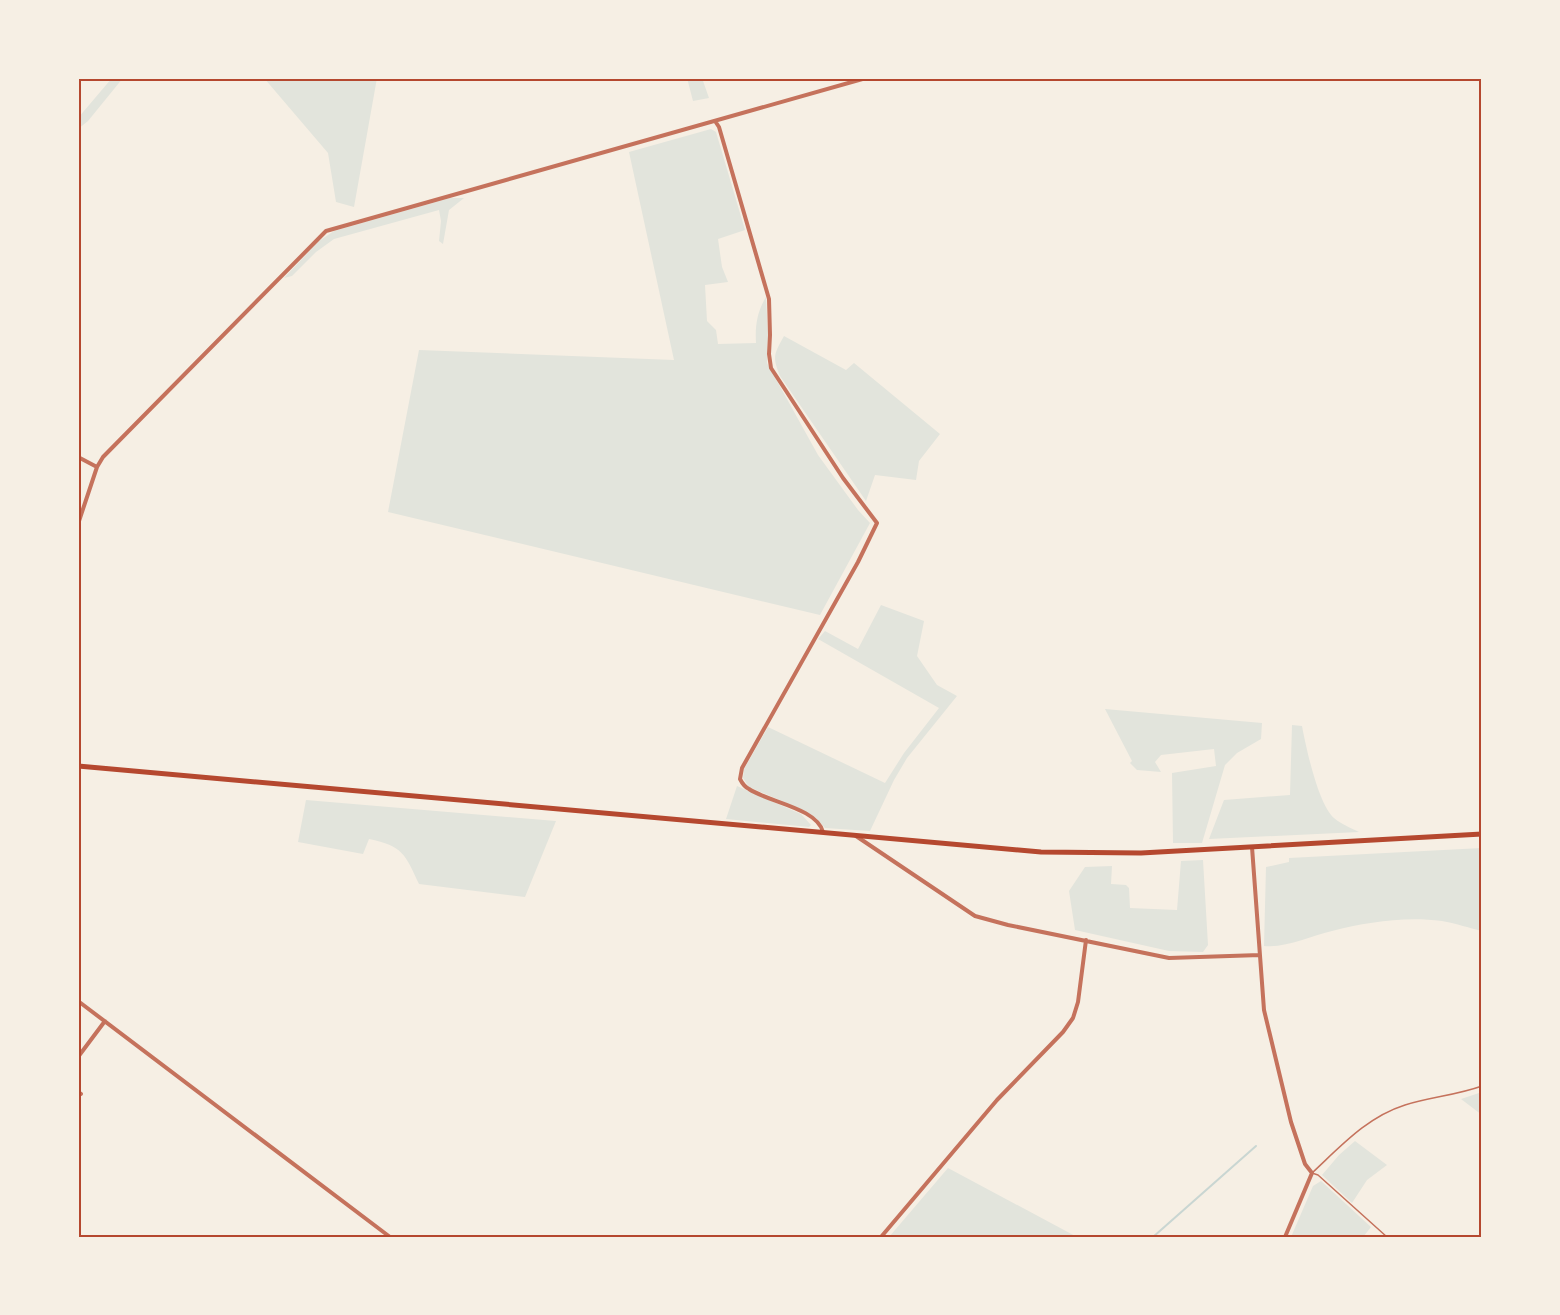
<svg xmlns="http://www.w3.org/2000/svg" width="1560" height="1315" viewBox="0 0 1560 1315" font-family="'PT Sans',sans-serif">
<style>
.green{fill:#e2e4dc}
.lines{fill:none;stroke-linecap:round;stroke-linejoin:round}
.stream{stroke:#c9d6d2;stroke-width:2}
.service{stroke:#c5725c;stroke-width:1.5}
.minor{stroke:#c5725c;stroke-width:4}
.primary{stroke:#b5482f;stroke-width:5}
.neatline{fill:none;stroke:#b5482f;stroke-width:2}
</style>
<rect width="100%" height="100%" fill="#f6efe4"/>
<!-- green -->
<path class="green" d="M112,78H123L88,121L78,129V118Z
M264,78H377L354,207L336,202L328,153Z
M687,78H702L709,98L693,101Z
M711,129L716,132L745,230L718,239L722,267L728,282L705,285L707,321L716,330L718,344L756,343C755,326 757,312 766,297L768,334L767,363L818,455L858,510L870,523L820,615L388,512L419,350L674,360L629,152Z
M450,198H464L449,210L443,244L439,241L441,221L439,210L334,239L316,252L292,276L284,278L319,241L334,231Z
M784,336L846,370L854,363L940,434L919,461L916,480L875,475L866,501L780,376C772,357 774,354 784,336Z
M881,605L924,621L917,656L937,685L957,696L907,758L894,780L870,831L825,828L816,818L803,810L749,787L743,778L744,769L768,727L885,783L904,753L939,708L818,639L825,631L858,649Z
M1105,709L1262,723L1261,739L1237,753L1225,765L1202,843H1173L1172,773L1216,766L1214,749L1161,755L1155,762L1161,772L1137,770L1130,763L1132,761Z
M1292,725L1302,726C1306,747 1318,804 1334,818C1341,824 1351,828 1359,832L1209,839L1224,800L1290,795Z
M737,786L801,814L811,825L809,827L726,819Z
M306,800L556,821L525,897L419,884C405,854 403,846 369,839L363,854L298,842Z
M1482,848V931C1469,928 1455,923 1442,921C1405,916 1367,922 1332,931C1310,936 1287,948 1264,946L1266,867L1289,862V858Z
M1203,860L1208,945L1203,952L1169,951L1075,930L1069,891L1085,867L1112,866L1111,884L1126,885L1129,888L1130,908L1177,910L1181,861Z
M1482,1092V1115L1461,1099Z
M1355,1141L1387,1165L1367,1180L1352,1203L1322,1175L1339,1155Z
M948,1168L1077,1237H889Z
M1321,1181L1371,1227L1363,1237H1291L1313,1186Z"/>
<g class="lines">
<!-- stream -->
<path class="stream" d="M1153,1237L1256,1146"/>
<!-- service -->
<path class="service" d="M1387,1237L1318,1175L1312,1173C1341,1146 1367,1117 1405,1105C1431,1097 1457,1095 1482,1086"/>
<!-- minor -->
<path class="minor" d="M715,121L719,127L769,299L770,335L769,354L771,368L843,478L877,523L858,562L742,768L740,779C742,783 745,787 749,789C768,802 817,808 823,832
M78,457L97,467
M78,524L97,467L103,457L326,231L866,78
M856,836L975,916L1008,925L1169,958L1260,955
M1252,847L1264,1010L1291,1122L1305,1164L1312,1173L1285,1237
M78,1001L390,1237
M78,1057L105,1021
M78,1092L81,1094
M881,1237L997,1100L1063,1032L1073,1018L1078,1002L1086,940"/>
<!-- primary -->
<path class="primary" d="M78,766L1041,852L1141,853L1482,834"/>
</g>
<!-- border -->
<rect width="1560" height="1315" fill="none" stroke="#f6efe4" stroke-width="159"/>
<rect x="80" y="80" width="1400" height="1156" class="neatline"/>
</svg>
